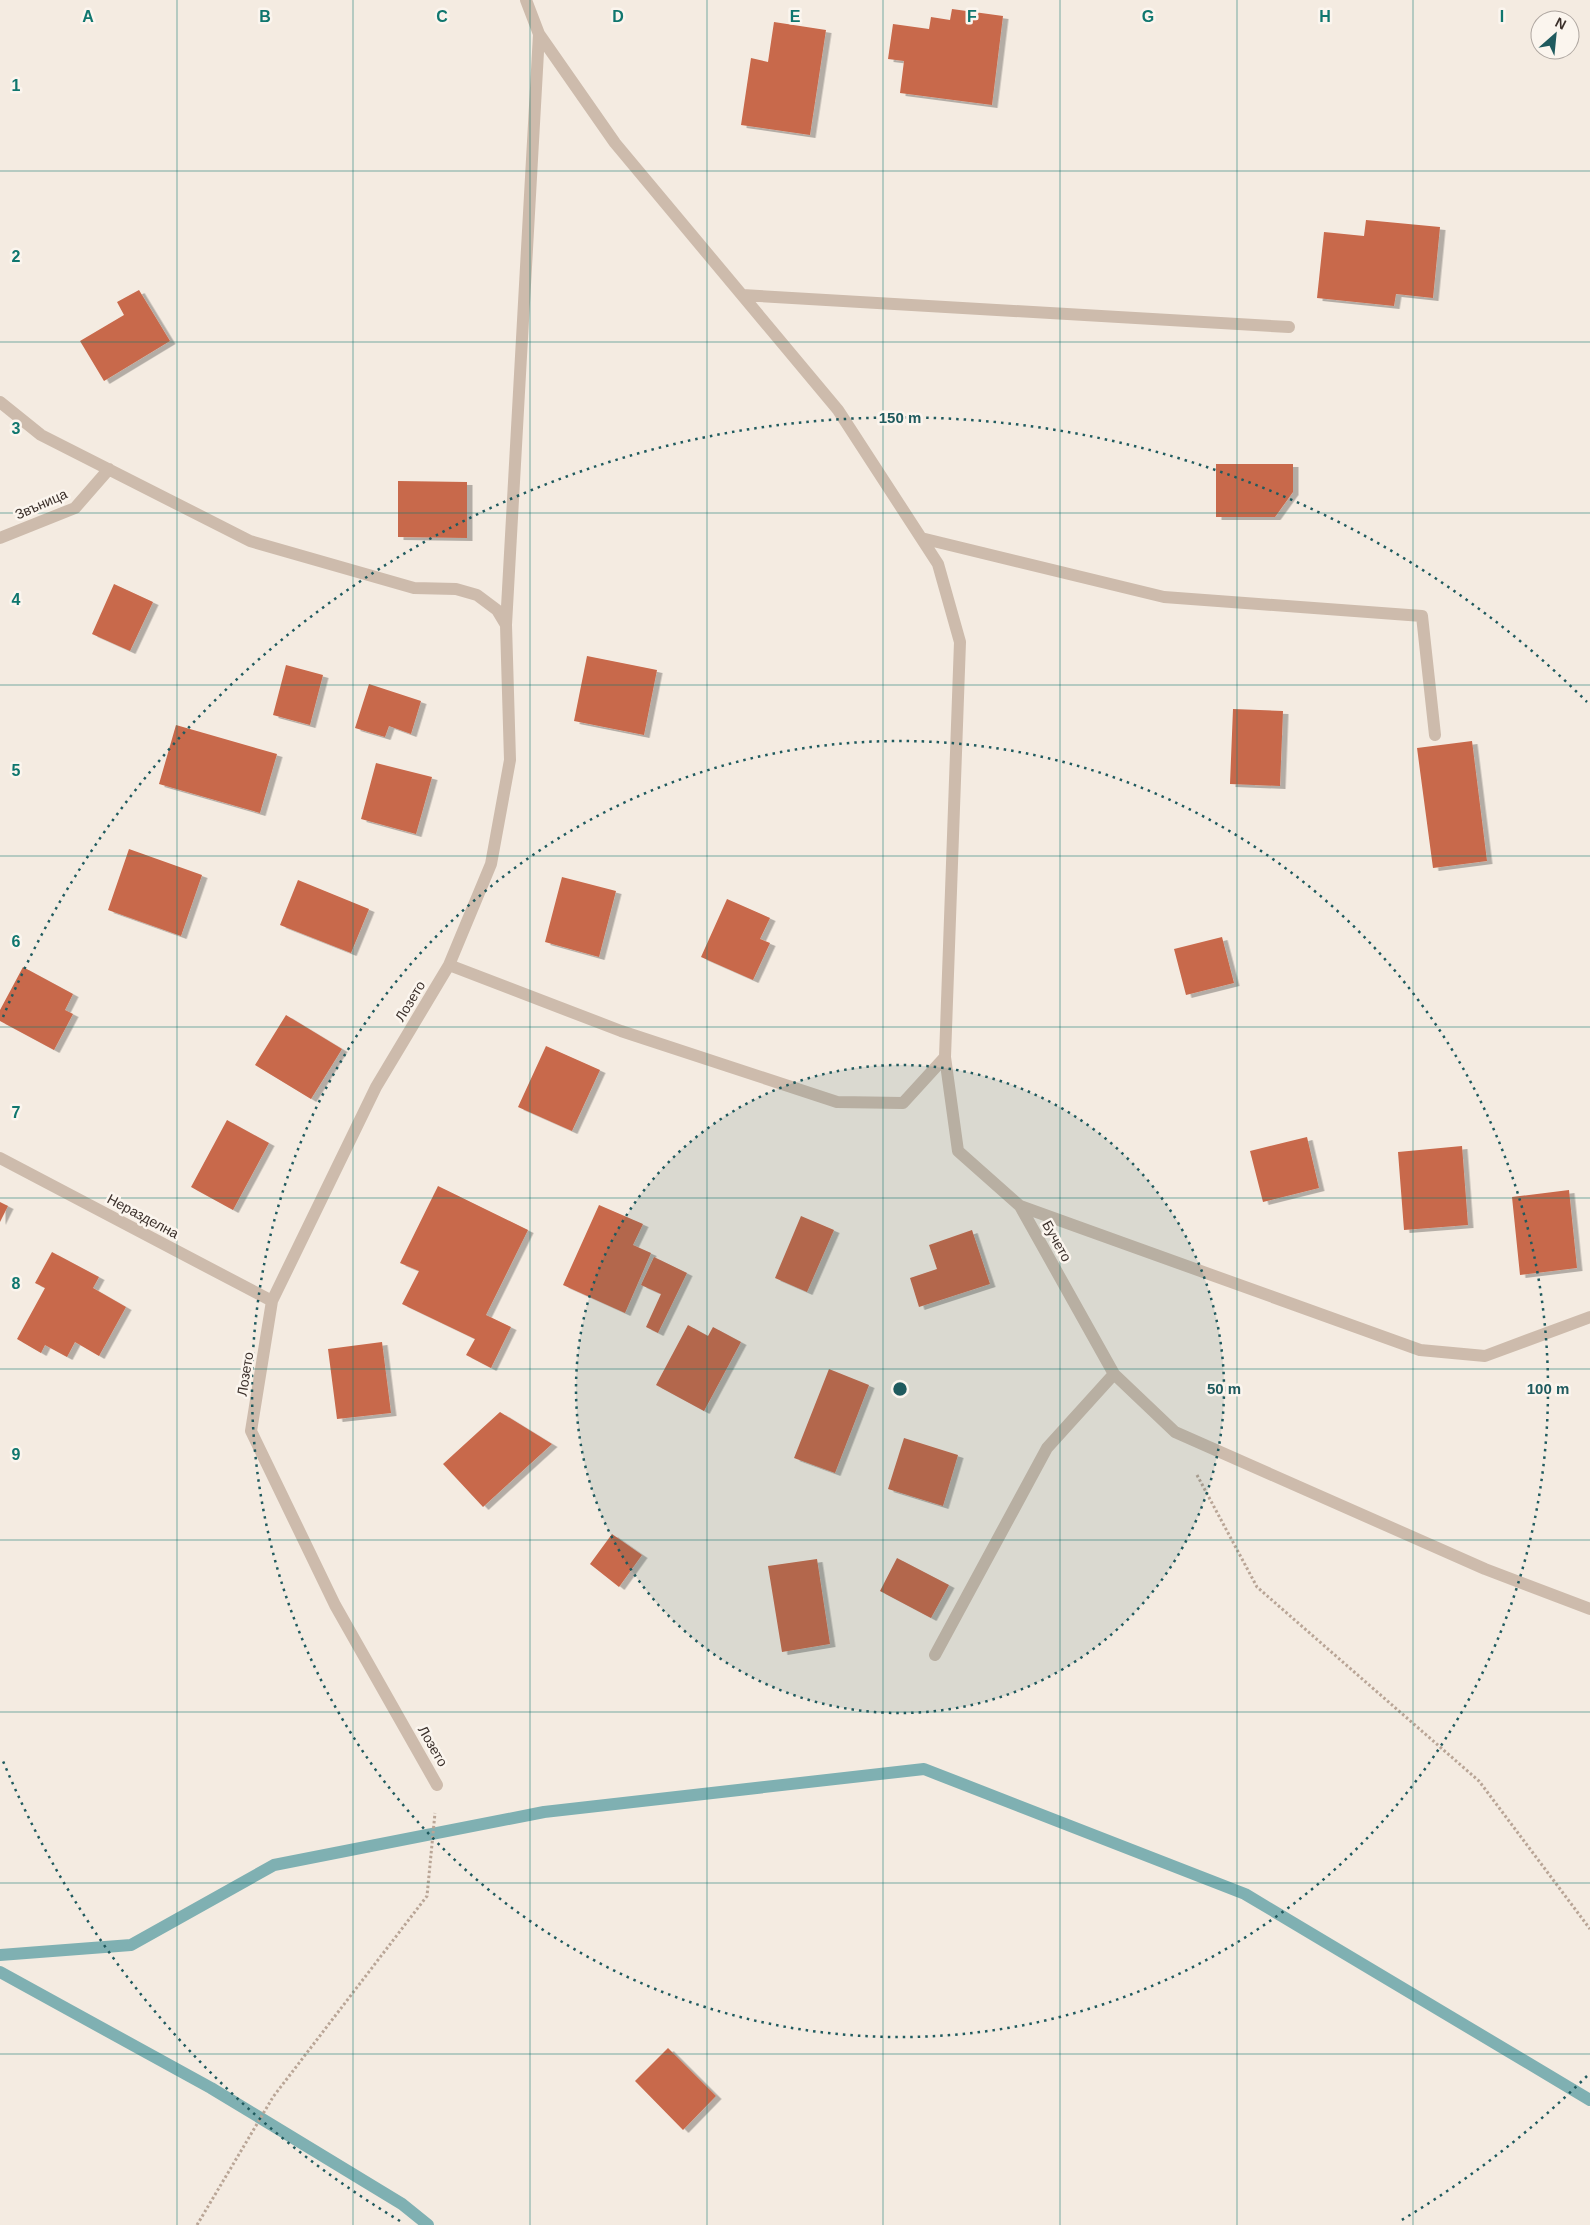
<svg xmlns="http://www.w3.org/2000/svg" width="1590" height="2225" viewBox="0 0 1590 2225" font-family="Helvetica,sans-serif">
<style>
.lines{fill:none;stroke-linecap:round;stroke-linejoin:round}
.stream{stroke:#7fb0b2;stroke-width:12}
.building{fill:#c8694b;filter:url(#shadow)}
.path{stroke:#b9a596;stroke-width:3;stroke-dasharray:2.5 2.5;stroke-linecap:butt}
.minor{stroke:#cdbbac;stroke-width:12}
.grid{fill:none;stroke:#0f766e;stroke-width:1;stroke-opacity:0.55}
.ring{fill:none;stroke:#1f5a5e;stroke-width:2.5;stroke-dasharray:2.5 5}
.labels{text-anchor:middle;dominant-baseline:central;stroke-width:5;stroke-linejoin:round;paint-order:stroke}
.street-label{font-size:14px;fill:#3b302b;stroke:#fbf5ee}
.grid-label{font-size:16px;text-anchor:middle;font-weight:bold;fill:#0f766e;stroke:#fbf5ee;stroke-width:5;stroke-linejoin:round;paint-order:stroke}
.centre{fill:#1f5a5e;stroke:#fbf5ee;stroke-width:2.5}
.ring-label{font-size:15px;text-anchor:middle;font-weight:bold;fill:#1f5a5e;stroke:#fbf5ee;stroke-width:5;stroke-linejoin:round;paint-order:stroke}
</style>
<defs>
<filter id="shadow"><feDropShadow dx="5.5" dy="3" stdDeviation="0" flood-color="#0004"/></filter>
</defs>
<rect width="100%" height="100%" fill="#f4ebe1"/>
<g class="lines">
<!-- stream -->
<path class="stream" d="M0,1955L131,1945L274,1865L544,1812L924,1769L1245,1894L1590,2100
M0,1972L211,2088L402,2204L428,2225"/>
</g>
<!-- building -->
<path class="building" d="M952,9L1003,16L992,105L900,93L904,61L888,59L893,24L929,29L931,17L950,20Z
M774,22L826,30L810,135L741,125L751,58L768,62Z
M1366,220L1440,227L1433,298L1396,294L1394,306L1317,298L1324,232L1364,236Z
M139,290L170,341L104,381L80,341L124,315L117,302Z
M1216,464H1293V492L1275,517H1216Z
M398,481L467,482V538L398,537Z
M114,584L153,602L130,651L92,634Z
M587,656L657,670L644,735L574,721Z
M286,665L323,675L310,725L273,715Z
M369,684L421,701L411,734L389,726L385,737L355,728Z
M1233,709L1283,711L1280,786L1230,784Z
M176,725L277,754L260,813L159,784Z
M1472,741L1487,861L1433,868L1417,748Z
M376,763L432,777L416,834L361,819Z
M129,849L202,875L181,936L108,910Z
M562,877L616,891L599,957L545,942Z
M298,880L369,909L351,953L280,925Z
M727,899L770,918L760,939L770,943L753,980L701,957Z
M1222,937L1234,983L1186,995L1174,949Z
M23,967L73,994L65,1010L73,1014L54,1050L0,1021V1010Z
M286,1015L342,1049L311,1099L255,1065Z
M546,1046L600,1070L572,1131L518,1107Z
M227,1120L269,1143L233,1210L191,1187Z
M1307,1137L1319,1188L1263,1202L1250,1151Z
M1462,1146L1468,1225L1404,1230L1398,1152Z
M438,1186L528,1230L486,1315L511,1327L491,1368L466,1355L475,1339L402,1304L419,1271L400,1263Z
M1569,1190L1577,1268L1520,1275L1512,1197Z
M0,1202L8,1206L0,1222Z
M599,1205L643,1224L633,1245L651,1253L625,1313L563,1285Z
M801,1216L834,1230L807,1292L775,1278Z
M972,1230L990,1284L919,1307L910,1278L937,1269L929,1245Z
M52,1252L99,1277L93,1288L126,1307L99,1356L75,1342L67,1357L45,1345L41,1353L17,1339L45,1288L35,1283Z
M654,1257L687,1273L658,1333L646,1327L661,1294L641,1285Z
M688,1325L708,1336L713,1327L741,1342L704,1411L656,1385Z
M382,1342L391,1413L337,1419L328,1349Z
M829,1369L869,1385L835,1473L794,1458Z
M500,1412L552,1444L483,1507L443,1464Z
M904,1438L958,1455L943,1506L888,1489Z
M612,1534L642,1555L619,1587L590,1564Z
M897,1558L949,1585L931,1618L880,1591Z
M817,1559L830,1644L782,1652L768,1566Z
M668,2048L716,2096L683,2130L635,2081Z"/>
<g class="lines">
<!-- path -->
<path class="path" d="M1197,1475L1257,1587L1479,1781L1590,1929
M197,2225L273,2097L427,1896L435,1813"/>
<!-- minor -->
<path class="minor" d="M526,0L539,34L615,143L838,410L938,564L960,642L945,1057L958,1151L1020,1206L1114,1374L1175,1432L1485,1569L1590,1609
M742,295L1289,327
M0,402L41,435L250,541L414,588L456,589L477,595L497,610L506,625
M0,538L75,508L109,469
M921,538L1164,597L1422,616L1435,735
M449,965L621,1031L837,1102L903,1103L945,1057
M0,1158L272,1301
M1020,1206L1420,1350L1485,1356L1590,1317
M935,1655L1047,1448L1114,1374
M437,1785L335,1605L251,1431L272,1301L376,1087L449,965L491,864L510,760L506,625L539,34"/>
</g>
<!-- grid -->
<path class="grid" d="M177,0V2225M353,0V2225M530,0V2225M707,0V2225M883,0V2225M1060,0V2225M1237,0V2225M1413,0V2225M0,171H1590M0,342H1590M0,513H1590M0,685H1590M0,856H1590M0,1027H1590M0,1198H1590M0,1369H1590M0,1540H1590M0,1712H1590M0,1883H1590M0,2054H1590"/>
<!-- distance rings -->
<circle cx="900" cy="1389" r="324" fill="#1f5a5e" fill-opacity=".12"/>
<g class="ring">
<circle cx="900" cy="1389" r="324"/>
<circle cx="900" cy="1389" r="648"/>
<path d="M1587 2076A971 971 0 0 1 1400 2221M400 2221A971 971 0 0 1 3 1761M3 1017A971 971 0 0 1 1587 702"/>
</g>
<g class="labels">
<!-- street labels -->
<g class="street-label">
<text transform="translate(41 504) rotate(-24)">Звъница</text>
<text transform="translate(410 1001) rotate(-59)">Лозето</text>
<text transform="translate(143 1216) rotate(28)">Неразделна</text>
<text transform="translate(1057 1241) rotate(61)">Бучето</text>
<text transform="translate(245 1374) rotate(-81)">Лозето</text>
<text transform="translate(433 1746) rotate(60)">Лозето</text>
</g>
</g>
<g class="grid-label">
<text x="88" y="22">A</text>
<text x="265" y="22">B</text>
<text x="442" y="22">C</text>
<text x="618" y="22">D</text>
<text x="795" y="22">E</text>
<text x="972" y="22">F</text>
<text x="1148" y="22">G</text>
<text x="1325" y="22">H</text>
<text x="1502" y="22">I</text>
<text x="16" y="91">1</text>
<text x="16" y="262">2</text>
<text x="16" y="434">3</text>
<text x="16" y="605">4</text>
<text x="16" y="776">5</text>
<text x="16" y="947">6</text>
<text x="16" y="1118">7</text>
<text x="16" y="1289">8</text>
<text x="16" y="1460">9</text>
</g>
<circle cx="900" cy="1389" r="8" class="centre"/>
<g class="ring-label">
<text x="900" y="423">150 m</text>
<text x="1224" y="1394">50 m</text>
<text x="1548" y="1394">100 m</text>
</g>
<!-- north arrow -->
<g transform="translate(1555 35) rotate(27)"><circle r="24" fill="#fbf5ee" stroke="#aea6a0"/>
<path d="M0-4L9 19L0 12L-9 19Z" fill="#1f5a5e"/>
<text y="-8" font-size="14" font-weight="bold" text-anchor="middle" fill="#3b302b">N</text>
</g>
</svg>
